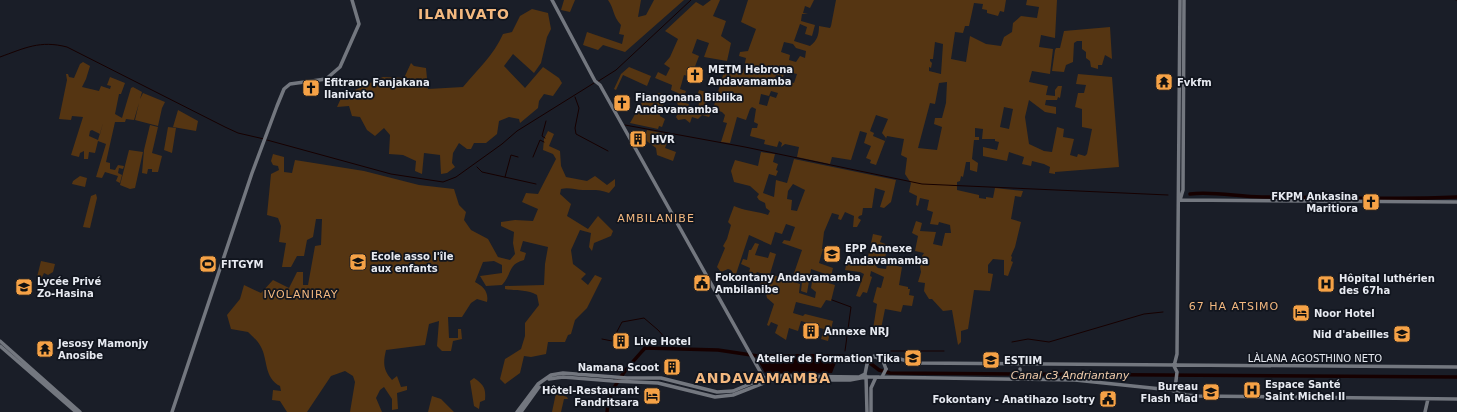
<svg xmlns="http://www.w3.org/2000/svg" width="1457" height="412" viewBox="0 0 1457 412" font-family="'DejaVu Sans',sans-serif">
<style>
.green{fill:#553512;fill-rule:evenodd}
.water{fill:#160000}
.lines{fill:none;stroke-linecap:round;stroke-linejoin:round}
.stream{stroke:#160000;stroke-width:1}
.canal{stroke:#160000;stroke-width:3.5}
.secondary{stroke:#73777f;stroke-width:3.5}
.secondary-bridge{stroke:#73777f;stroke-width:3.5}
.labels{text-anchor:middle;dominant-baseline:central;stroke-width:3.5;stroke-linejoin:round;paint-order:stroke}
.poi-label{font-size:10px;font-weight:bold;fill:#e7eaf1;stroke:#11151e;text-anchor:start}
.street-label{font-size:10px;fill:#e7eaf1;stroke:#11151e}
.neighbourhood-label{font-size:11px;letter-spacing:1px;fill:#f3b87f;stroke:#11151e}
.water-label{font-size:11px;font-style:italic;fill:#f2cdab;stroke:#11151e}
.district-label{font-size:14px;font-weight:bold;letter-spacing:1px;fill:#f3b87f;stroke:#11151e}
</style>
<rect width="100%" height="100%" fill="#1a1e28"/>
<!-- green -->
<path class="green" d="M564,0H575L570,12L561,10Z
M608,0H641L638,17L646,15L654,0H684L625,52L603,45L598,50L583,45L587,32L622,44L624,35L619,34L621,25C612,15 615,10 608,0Z
M711,0H720L713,16L726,21L721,36L731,43L727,61L704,57L709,43L697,39L692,53L699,56L691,77L684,75L680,89L686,91L682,102L689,104L687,111L695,114L701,98L697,96L699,90L709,93L704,110L711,113L709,117L702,115L698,119L692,117L690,123L685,119L678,120L676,117L680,109L676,101L678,93L671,90L672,85L655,78L658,72L666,76L670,68L664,64L670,57L678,39L665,31L696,2L703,6Z
M748,0H814L810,8L805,6L803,13L808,14H802L801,21L815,25L812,36L805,34L807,27L800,24L794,41L810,46C817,41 819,35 819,26L830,28L831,26L836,0H1006L1004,12L1000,11L998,16L987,13V10L982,9L983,4L974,3L969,26H965L963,33L955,32L951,59L966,62L970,36L986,44L1001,46L1004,37L1012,32L1013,23L1021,16L1037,18L1039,7L1026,5L1027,0H1057L1055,38L1041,35L1039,47L1053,49L1050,74L1032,71L1029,82L1048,86L1046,95L1055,96V90L1058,86H1062L1060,98L1058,97L1057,100H1046L1045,105L1056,107V114L1045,112L1029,100L1025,117L1029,144L1044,151L1052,152L1057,127L1064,129L1063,137L1074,139L1070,155L1077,157L1078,154L1085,156L1087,154L1092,129L1082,127V109L1075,107L1078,93H1084L1086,85L1076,84L1078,74L1112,77L1119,167L1055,172V174L1049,173L1050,167L1044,164L1032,161L1031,166L1022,164L1024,157L1009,152L1007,161L983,156V147L997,150L999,142L995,141V139H982L983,129L975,128V137H979V140H974L972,159L978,163L977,172L970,170V162H966L963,177L961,176L960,181L957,182V185L949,186H957V190L979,195V198L986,199V197L993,198L995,188L1023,191L1021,197L1015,196L1011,219L1021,222L1015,247L1011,256L1012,257L1011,261L1013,262L1008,276L1004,275V260L993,259L988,265V273L993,274L990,291L974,290L968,329L961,331V342L958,345L952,310L943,311L932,299H929L924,291L925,283L918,282L921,272L920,266L921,265L922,256L924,253L915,251L918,236L912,233L916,221L922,223L920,231L936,232L933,244L942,246L945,233H951L950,225L939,222L938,225L930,224L933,212L927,210L929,200L920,198L918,206L916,205L917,196L909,192L911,183L905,174L907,158L901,155L904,139L887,136L876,165L870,163L871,160L866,158L871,146L864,143L867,133L860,131L851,160L832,157L830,164L797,157L799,147L785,144L781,147L782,143L779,141L777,147L764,144L765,140L750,136L752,128H757L758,124L754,122L756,109L752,107L750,109L746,120L737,117L730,143L721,142L727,123L723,122L725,115L722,112L713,109L725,68L743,73L746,58L739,56L740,52L748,51L756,29L741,22ZM784,42L793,44L796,48L806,51L805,58L800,56L796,62L789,60L790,55L781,52ZM935,42L943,44L941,74L929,71V67L931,68L932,63L930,61V59H933ZM785,71L797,74L794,83L783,80L781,85L773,83L776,75L783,77ZM947,82L946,103L942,118H935L934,124L942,127L937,150L918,148L930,103L935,104L939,83ZM771,91L778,93L776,98L770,96L767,106L759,104L761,94L769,96ZM1004,107L1013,109L1009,129L1000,127ZM876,115L888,119L882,133L886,138L885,141L873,136L874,133L870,131Z
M532,9L548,13L551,29L547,37L541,63L534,73L513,54L504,66L525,88L543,67L559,78L562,83L553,96L544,94L539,101L538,108L520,123L519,119L509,117L499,121L497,134L486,143H474L471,149H467L459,143L453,153L452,163L455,167L447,173L441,174L440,155L424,153L422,174L415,171L416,161L403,155L389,154L390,135L384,128L375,136L367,130L360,117L352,116L349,106L337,107L342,96L383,77L404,78L411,63L414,66L426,68L428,89L463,87C477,70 494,55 503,34L512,32L520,16Z
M1110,27L1112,59L1105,55L1102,65H1098V69L1091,67L1090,61L1086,58V52L1082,49V41H1077L1074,43L1073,62L1066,65L1064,72L1052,71L1055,50L1056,48H1060L1064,31Z
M83,62L90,66L86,79L82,87L99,91L101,86L110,89L111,86L107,85L110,77L125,83L121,94H119L115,114L122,118L131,88L133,87L142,92L140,99L143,93L165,102L162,108L158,126L135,120L139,103L134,120L126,119L125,122H115L106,162L110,163V169L115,170L118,165L124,166L123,169L119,168L118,173L122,175L120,183L116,181L118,176L105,172L102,178L96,177L106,144L98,141L95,153L89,152L88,159H84V151L80,153L79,157L71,155L83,117L72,116L71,120L59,119L67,80L66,74H68L69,77L74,78L80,64ZM103,123L98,140L89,136L90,131L92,130L100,134Z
M629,67L651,76L647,86L623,75L616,90L614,89L621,74Z
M658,93L663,94C669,103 658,108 660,116L665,119L662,127L659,126L658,129L630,123L646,95L655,99Z
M178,110L198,121L196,131L173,127Z
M150,125L158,127L152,153L162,156L158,172H152V169H148L147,174L142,173L144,150Z
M168,127L176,128L172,153L164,150Z
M647,130L670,135L665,148L676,152L673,161L657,155L656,148L644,139Z
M548,131L554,134L549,146L560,151L561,166L566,177L587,181L595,176L607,185L615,179V186L609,193C599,189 593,190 583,190C575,190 569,187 561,189L560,194L571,204L567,216L588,229L598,216L613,231L611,236L594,243L592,251L589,247L591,233L580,230L571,250L573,264L586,274L581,279L588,285L595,275L602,278L587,308L575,320L571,334L568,335L565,342H548L546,354L531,357L524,356L520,373L505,384L500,379L505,359L521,349L525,336V323L539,305L537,295C527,289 516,291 505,289V286L544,285L545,264L548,247L523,241L520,251L526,253L524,260C508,264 512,274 502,285L486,286L480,276L502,273V265L494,261L483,262L475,282C483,286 489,292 487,302L477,299L471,303L462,317H448L449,338H458V329H461L462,339L453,341L451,351H442L437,346L439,321L429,324L425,345L386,350C383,363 383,370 392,380L397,376L401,387L407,386V390L397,393L398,409L392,410V399L384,387L380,390L376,398L382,412H350L355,382L353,376L345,371L331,376L307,412H287L280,401L272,400L273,390L281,391L280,386C264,378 268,360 261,347C258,341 252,336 248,332L231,329L227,315L240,299L244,285L261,293L273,280L289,288L297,272H303V285H308L315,246L321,245L322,219H316L313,237L307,240L304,256H297L291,267H282L286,243L279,242L281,226L278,218L267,215L271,174L279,170L278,166L273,165L271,161L273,154L284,157V172L292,173L295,160L364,171L419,185L454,189L459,205L466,212L464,220L471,230L488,239L498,257L510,260L515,254L513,243L514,232L501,226V222L515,220L533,221L538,209L522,202L526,193L538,194L556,159L553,154L543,150L544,139Z
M129,150L143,152L135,188L130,189L120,185Z
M761,152L775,154L773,162L778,164L776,170L778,171L776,176L769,174L763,193L774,197L776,180L787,183L794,159L896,180L891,202L884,208L880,207L885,191L875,188L872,208H863L862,215L859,216L858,218L861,220L857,227H853L854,216L845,212L841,220L838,219L839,215L832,213L824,232L822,249H823L819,263L833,268L831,276L811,269L807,293L801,291L802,282L792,279L802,250L782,243L784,240L790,241L795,227L786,224L782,234L775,232L771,245L749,235L735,277L731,270L728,269L721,272L717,267L725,248L723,246L727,239L731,225L728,222L734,206C745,211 756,211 768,215L770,211L766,208L765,203L759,200L757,197L759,194L750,186L734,182L731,171L735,160L758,166ZM793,184L805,190L797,211L791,210L792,200L787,199L788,191Z
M80,176L87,178L85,187L72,184L73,181Z
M96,194L97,198L90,228L83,227L91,196Z
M873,234L882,236L880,242L888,245L885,258L878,257L875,265L878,268L886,269L887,264L902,267L899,285L908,287V289H910L909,295L914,296L912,306L903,305L901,312L885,309L881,329H873L877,304L873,302L877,287L881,288L884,277L871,271L870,276L872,277L867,293L863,292L860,297L856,296L864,274L860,272L845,270L847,261L859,262L866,266Z
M755,243L759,244L755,255L768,258L770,252L776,254L770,274L800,284L799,293L815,298L816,292L811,288L812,282L816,283L817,280L835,285L831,301L826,300L821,308L796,302L793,313L803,316L805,314L833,321L828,341L821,339L824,329L808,325V323L801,321L798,331L789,328L786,340L775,333L778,325L771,322L769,326L767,325L774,304L767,298L765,289L760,286L763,274L757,272L755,275L749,273L750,268L741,264L743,259L747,260L749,250H751Z
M41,261L55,264L53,272L48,275L44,273L41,279L37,277Z
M474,378C484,385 486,388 485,400L480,402L479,409L474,406L470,381Z
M556,393L567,397L568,399H564L561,412H552Z
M432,396L441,399L454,412H428Z"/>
<!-- water -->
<path class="water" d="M754,354H841L869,360L866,364L837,360L832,373H765Z"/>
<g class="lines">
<!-- stream -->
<path class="stream" d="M1456,0H1457
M0,57C25,48 40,40 67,47L225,127L238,133L264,139
M597,82L616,70L691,0
M575,97L579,108L575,128L576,134L608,151
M625,125L745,147L922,184L1168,195
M545,138L542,136L546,121
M267,140L391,174L443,182L456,177L502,144L517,131L594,83
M533,157L540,140L544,142
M477,167L482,172L536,184
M505,177L511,155L518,157
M832,300L851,307L845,351
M602,339L612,341L622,322L644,318L658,330L674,348
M1012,342L1028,339L1049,342L1144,314L1163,312
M891,351H944"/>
<!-- canal -->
<path class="canal" d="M1190,194C1214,191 1238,197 1262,197C1327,197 1392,200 1457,197
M866,360L879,370L890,373L1457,377
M607,412C608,387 629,366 645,348L718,350L758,356"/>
<!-- secondary -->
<path class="secondary" d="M552,0L595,81L600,85L766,382
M1180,200L1457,202
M1180,200L1183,190L1184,0
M0,341L80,412
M0,346L76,412
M874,356L883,361L886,369
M866,376L867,412
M876,377L1075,380L1171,390L1186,395L1197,396L1457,399
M549,379L563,377L613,381L658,383L715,397L733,395L766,382L778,380H850L866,377H879
M1172,390L1175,389L1177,372L1174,366L1177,354L1180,0
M172,412L252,173L277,106L284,89L290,84L326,79L340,67L359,24L352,0
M517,412L538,384L551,375L563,373L627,378H661L717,392L733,391L764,378L780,376L859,377L865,374L867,364L872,357L886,355L914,363L1457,367
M521,412L539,387
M871,412V388L876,377
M1425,412L1428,399"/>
<!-- secondary-bridge -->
<path class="secondary-bridge" d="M1020,369V379
M882,377L886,369"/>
</g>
<!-- icons -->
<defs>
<symbol id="church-square" viewBox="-11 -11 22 22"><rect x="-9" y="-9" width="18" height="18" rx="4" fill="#f6a246" stroke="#11151e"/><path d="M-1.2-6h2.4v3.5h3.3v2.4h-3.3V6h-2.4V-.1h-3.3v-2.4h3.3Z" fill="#111"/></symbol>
<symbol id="temple-square" viewBox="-11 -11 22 22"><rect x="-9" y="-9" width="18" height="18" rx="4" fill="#f6a246" stroke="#11151e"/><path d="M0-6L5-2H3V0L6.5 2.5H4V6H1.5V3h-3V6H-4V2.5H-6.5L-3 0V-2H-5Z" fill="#111"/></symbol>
<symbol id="building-square" viewBox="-11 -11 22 22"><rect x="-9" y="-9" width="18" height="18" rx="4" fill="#f6a246" stroke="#11151e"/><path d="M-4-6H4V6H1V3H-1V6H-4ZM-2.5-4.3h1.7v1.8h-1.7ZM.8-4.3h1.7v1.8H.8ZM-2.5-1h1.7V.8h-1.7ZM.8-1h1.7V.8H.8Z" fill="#111"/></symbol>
<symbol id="school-square" viewBox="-11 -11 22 22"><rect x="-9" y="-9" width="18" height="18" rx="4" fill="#f6a246" stroke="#11151e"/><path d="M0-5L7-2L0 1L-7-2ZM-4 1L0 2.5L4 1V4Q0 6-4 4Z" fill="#111"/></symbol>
<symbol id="stadium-square" viewBox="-11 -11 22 22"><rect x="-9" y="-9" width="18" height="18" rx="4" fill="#f6a246" stroke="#11151e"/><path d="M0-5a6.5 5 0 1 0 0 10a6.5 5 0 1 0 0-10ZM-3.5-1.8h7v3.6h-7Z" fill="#111"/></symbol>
<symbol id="civic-square" viewBox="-11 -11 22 22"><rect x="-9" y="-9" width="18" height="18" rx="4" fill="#f6a246" stroke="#11151e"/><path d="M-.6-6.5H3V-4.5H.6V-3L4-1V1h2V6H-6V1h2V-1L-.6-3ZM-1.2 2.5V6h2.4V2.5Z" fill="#111"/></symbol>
<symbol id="hospital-square" viewBox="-11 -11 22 22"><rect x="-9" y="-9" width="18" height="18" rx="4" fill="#f6a246" stroke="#11151e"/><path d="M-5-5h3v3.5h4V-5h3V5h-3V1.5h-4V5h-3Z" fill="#111"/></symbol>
<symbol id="hotel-square" viewBox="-11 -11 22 22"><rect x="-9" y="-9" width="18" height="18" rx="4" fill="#f6a246" stroke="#11151e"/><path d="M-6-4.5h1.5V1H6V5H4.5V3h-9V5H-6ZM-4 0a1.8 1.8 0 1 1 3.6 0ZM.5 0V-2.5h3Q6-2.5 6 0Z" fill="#111"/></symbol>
<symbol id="university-square" viewBox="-11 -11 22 22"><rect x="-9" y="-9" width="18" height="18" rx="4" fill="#f6a246" stroke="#11151e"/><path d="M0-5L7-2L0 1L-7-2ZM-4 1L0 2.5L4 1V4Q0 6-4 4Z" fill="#111"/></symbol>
</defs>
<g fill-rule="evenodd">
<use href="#church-square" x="685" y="65" width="20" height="20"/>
<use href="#temple-square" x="1154" y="72" width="20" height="20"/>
<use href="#church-square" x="301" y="78" width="20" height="20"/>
<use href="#church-square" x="612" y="93" width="20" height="20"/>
<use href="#building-square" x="628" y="129" width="20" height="20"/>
<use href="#church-square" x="1361" y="192" width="20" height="20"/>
<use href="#school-square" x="822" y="244" width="20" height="20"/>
<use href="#school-square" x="348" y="252" width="20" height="20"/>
<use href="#stadium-square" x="198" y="254" width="20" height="20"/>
<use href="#civic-square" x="692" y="273" width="20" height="20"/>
<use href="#hospital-square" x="1316" y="274" width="20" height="20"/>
<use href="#school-square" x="14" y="277" width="20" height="20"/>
<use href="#hotel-square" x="1291" y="303" width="20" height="20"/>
<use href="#building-square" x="801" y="321" width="20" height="20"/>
<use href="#school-square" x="1392" y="324" width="20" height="20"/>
<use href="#building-square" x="611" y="331" width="20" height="20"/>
<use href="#temple-square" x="35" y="339" width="20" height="20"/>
<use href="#school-square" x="903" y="348" width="20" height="20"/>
<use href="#university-square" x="981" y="350" width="20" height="20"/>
<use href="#building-square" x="662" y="357" width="20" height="20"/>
<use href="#hospital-square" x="1242" y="380" width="20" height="20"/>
<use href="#school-square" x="1201" y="382" width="20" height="20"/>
<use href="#hotel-square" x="642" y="386" width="20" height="20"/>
<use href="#civic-square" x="1098" y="389" width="20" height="20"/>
</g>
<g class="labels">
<!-- poi labels -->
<g class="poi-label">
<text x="708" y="69">METM Hebrona<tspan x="708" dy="12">Andavamamba</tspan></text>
<text x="324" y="82">Efitrano Fanjakana<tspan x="324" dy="12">Ilanivato</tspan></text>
<text x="1177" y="82">Fvkfm</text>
<text x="635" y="97">Fiangonana Biblika<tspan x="635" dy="12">Andavamamba</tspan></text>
<text x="651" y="139">HVR</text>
<text x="1358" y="196" text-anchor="end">FKPM Ankasina<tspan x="1358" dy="12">Maritiora</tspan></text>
<text x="845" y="248">EPP Annexe<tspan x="845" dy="12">Andavamamba</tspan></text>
<text x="371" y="256">Ecole asso l'île<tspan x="371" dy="12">aux enfants</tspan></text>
<text x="221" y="264">FITGYM</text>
<text x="715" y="277">Fokontany Andavamamba<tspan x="715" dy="12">Ambilanibe</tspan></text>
<text x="1339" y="278">Hôpital luthérien<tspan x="1339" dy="12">des 67ha</tspan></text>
<text x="37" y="281">Lycée Privé<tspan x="37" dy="12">Zo-Hasina</tspan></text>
<text x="1314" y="313">Noor Hotel</text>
<text x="824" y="331">Annexe NRJ</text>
<text x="1389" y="334" text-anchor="end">Nid d'abeilles</text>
<text x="634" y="341">Live Hotel</text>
<text x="58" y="343">Jesosy Mamonjy<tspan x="58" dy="12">Anosibe</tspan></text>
<text x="900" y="358" text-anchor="end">Atelier de Formation Tika</text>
<text x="1004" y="360">ESTIIM</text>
<text x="659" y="367" text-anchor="end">Namana Scoot</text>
<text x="1265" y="384">Espace Santé<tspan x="1265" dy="12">Saint Michel II</tspan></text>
<text x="1198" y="386" text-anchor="end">Bureau<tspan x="1198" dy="12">Flash Mad</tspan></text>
<text x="639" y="390" text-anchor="end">Hôtel-Restaurant<tspan x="639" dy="12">Fandritsara</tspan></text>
<text x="1095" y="399" text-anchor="end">Fokontany - Anatihazo Isotry</text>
</g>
<!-- street labels -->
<g class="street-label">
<text x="1315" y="358">LÀLANA AGOSTHINO NETO</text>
</g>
<!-- neighbourhood labels -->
<g class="neighbourhood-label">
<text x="656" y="218">AMBILANIBE</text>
<text x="301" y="294">IVOLANIRAY</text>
<text x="1234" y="306">67 HA ATSIMO</text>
</g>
<!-- water labels -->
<g class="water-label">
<text x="1070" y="375">Canal c3 Andriantany</text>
</g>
<!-- district labels -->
<g class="district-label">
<text x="464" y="14">ILANIVATO</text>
<text x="763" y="378">ANDAVAMAMBA</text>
</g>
</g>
</svg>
